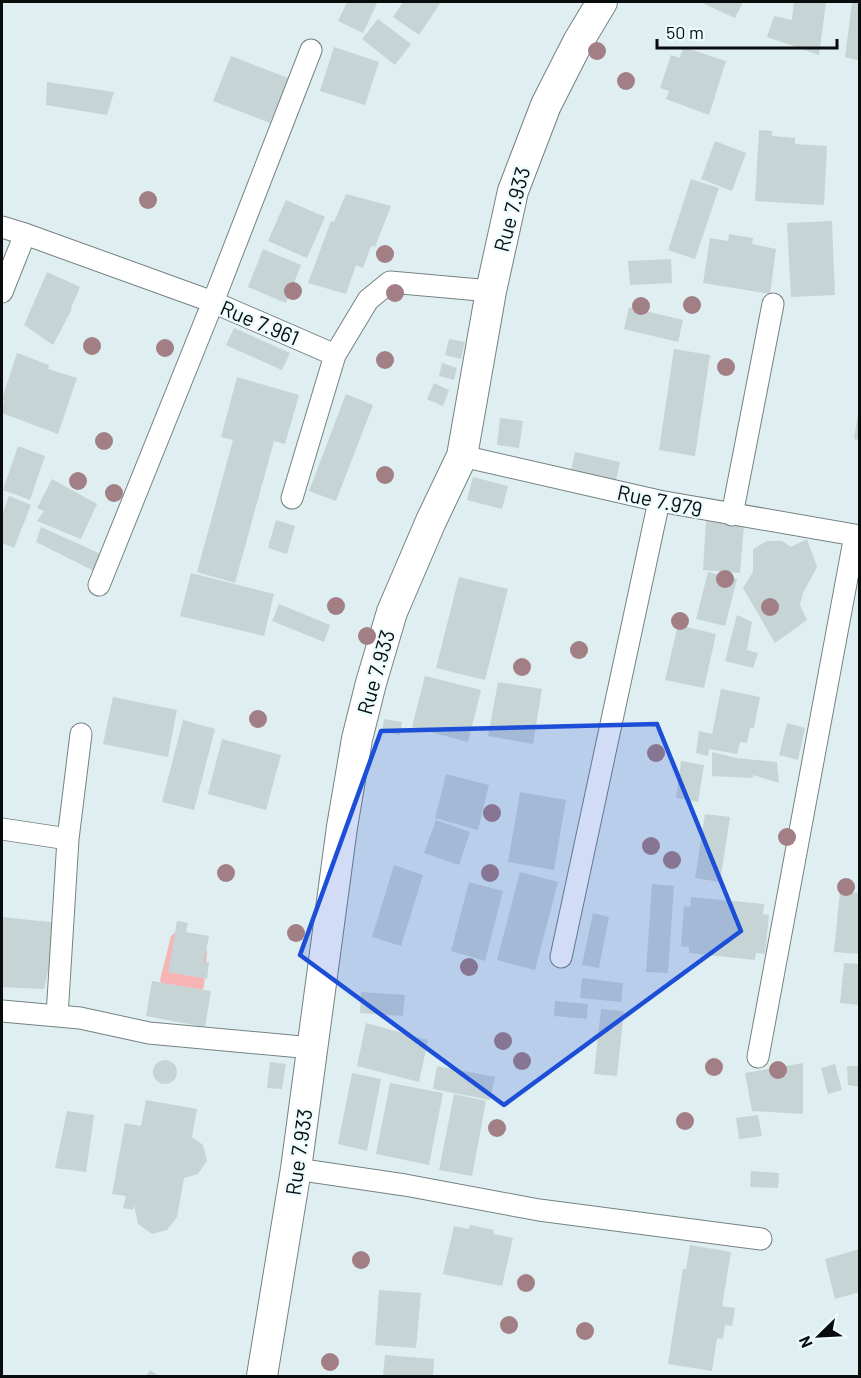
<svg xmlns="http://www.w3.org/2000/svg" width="861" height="1378" viewBox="0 0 861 1378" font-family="Barlow,sans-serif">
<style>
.green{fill:#f6b4b5}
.building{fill:#c6d4d6}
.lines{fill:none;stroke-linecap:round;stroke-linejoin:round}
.street-casing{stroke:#758284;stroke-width:23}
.secondary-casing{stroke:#758284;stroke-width:32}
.street{stroke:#fff;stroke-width:21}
.secondary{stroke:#fff;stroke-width:30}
.tree{fill:#a27f84}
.marked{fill:#1d4ed8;fill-opacity:0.2;stroke:#1d4ed8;stroke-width:4.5;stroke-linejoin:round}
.labels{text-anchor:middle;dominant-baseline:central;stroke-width:4.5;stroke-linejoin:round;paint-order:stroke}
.street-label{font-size:21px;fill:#080c0d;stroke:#ecfbfd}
</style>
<rect width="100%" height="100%" fill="#dfeef0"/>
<!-- green -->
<path class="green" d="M179,929L205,946L207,952L204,987L200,993L162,986L160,980L171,936Z"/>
<!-- building -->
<path class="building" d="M347,2H373L377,3L363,33L338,21Z
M403,2H441L419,35L393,17Z
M700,2H743L735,18Z
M794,2H826L819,55L767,37L774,16L792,20Z
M860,2V61L845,57L852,3Z
M378,19L411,44L395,65L362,39Z
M334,47L379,62L365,105L320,91Z
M683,47L726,61L709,115L666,99L669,91L660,88L671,55L680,58Z
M231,56L288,78L270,123L213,101Z
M47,82L114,92L107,115L46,105Z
M759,130L772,131V136L795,138V144L827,146L824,205L755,201Z
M715,141L746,153L732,191L701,179Z
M691,179L719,188L695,259L668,250Z
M346,194L391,206L375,247L371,246L363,268L356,265L346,294L308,283L331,221L334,222Z
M286,200L325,217L307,258L268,241Z
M832,221L835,295L791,297L787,223Z
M729,234L753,238L752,244L776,249L770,294L703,283L710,238L728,241Z
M263,249L301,265L286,303L248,287Z
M671,259L672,283L630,285L628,261Z
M47,272L80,287L71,308L72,309L53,345L24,325Z
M629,307L683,320L678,342L624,329Z
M234,328L290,353L282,370L226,345Z
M449,339L465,342L461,359L445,355Z
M674,349L710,355L695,456L659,450Z
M17,353L49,365L48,369L77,378L58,434L2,413L4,401L2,399Z
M442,363L457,368L454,380L439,376Z
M237,377L299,395L285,444L274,441L235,583L197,572L233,440L221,437Z
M434,383L449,390L443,406L427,399Z
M346,394L373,405L336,501L309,491Z
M858,414L860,415V440L854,439Z
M500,418L523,421L519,448L497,445Z
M18,446L45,456L30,500L3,490Z
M575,452L620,462L615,485L570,475Z
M473,477L508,486L502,509L467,500Z
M52,479L97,504L81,539L37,521L44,511L37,508Z
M9,496L31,505L14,548L2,543V515Z
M276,520L295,526L287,554L268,548Z
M706,521L744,524L740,573L703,570Z
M41,527L103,555L94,571L36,542Z
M807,539L817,567L803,593L800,605L807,620L775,643L743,588L753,572V549L767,541H782L791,547Z
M708,572L737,579L725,626L696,619Z
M191,573L274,594L264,636L180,616Z
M459,577L508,589L485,680L436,668Z
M279,604L330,625L324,642L272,621Z
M737,615L752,622L747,650L758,653L753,668L725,661Z
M678,625L716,634L704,688L665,680Z
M425,676L481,690L468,742L412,727Z
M498,682L542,689L533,744L488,736Z
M721,689L760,697L754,728H750L747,743L740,742L737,754L709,749L708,756L696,753L699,731L712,734Z
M113,697L177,710L168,757L103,744Z
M384,719L402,722L400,735L382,732Z
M183,720L215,729L194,810L162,802Z
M787,723L805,728L798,760L779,755Z
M222,739L281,755L266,810L208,794Z
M712,752L737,758L777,762L779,783L753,775V778L712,776Z
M681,761L704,765L698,802L676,798Z
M446,774L489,785L478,830L435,818Z
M520,792L566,800L554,870L508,862Z
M705,814L730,817L720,882L695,878Z
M436,820L470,832L459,865L424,853Z
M394,865L423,875L401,946L372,937Z
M520,872L558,882L535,970L497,960Z
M469,882L503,891L485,961L451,951Z
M652,884L674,886L668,973L646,972Z
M840,891L860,893V954L834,952Z
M691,897L764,904L763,914L769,915L765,954L756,953L755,960L689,953V947L681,946L684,906L690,907Z
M593,913L609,917L599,968L582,965Z
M2,917L59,923L44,989L2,987Z
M177,921L188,923L186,932L209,936L204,962H209L207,979L168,972Z
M844,963L860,964V1005L840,1003Z
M582,978L623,983L621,1002L580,998Z
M152,981L211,991L205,1027L146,1016Z
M361,992L405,995L403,1016L360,1013Z
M555,1001L588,1004L587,1019L554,1016Z
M601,1009L624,1011L617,1076L594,1074Z
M366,1023L428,1040L419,1082L357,1066Z
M153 1072a12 12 0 1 1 24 0a12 12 0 1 1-24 0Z
M270,1062L286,1064L282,1089L267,1088Z
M803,1063V1114L752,1111L745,1073Z
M835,1064L842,1090L828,1094L821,1068Z
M437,1066L495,1077L490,1100L433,1089Z
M847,1066H860V1087L848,1085Z
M352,1073L381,1079L367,1151L338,1144Z
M390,1083L443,1093L429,1165L376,1154Z
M454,1094L486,1101L472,1176L439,1170Z
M146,1100L197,1109L192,1137L203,1145L207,1161L198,1174L184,1178L177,1217L167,1230L152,1234L138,1224L134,1205L133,1210L123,1208L126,1196L112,1194L125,1123L141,1126Z
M67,1111L94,1115L86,1172L55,1168Z
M758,1115L762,1136L739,1139L736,1118Z
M751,1171L779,1173L778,1188L750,1187Z
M470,1225L494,1230V1234L513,1238L502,1286L443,1274L454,1226L469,1229Z
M690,1245L731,1252L722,1306L735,1308L732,1326L725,1325L723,1339L717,1338L712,1371L668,1364L683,1269H686Z
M860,1249V1292L835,1299L825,1259Z
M379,1290L421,1293L416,1348L375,1345Z
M385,1355L434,1359L433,1376H383Z
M150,1370L159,1376H146Z"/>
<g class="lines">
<defs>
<path id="street" d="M2,227L25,234L213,302L335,355L368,300L390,282L491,291
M2,292L25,234
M462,456L659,501L860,536
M292,498L335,355
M732,515L773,304
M99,585L213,302L311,50
M2,829L68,839
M561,957L659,501
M2,1011L80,1018L149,1033L312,1048
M57,1016L68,839L81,734
M758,1057L855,535
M296,1169L405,1185L539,1210L761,1239"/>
<path id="secondary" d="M262,1376L296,1169L342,827L357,739L371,683L392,612L431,521L462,456L491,291L513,191L546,105L578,42L602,2"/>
</defs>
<!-- street casing -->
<use href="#street" class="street-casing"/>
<!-- secondary casing -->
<use href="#secondary" class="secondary-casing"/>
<!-- street -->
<use href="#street" class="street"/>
<!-- secondary -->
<use href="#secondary" class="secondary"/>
</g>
<!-- trees -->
<g class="tree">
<circle cx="597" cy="51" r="9"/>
<circle cx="626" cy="81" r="9"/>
<circle cx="148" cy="200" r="9"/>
<circle cx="385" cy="254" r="9"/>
<circle cx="293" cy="291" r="9"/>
<circle cx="395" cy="293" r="9"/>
<circle cx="692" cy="305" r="9"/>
<circle cx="641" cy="306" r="9"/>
<circle cx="92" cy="346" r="9"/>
<circle cx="165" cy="348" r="9"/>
<circle cx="385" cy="360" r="9"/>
<circle cx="726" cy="367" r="9"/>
<circle cx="104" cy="441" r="9"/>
<circle cx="385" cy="475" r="9"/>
<circle cx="78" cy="481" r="9"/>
<circle cx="114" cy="493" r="9"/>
<circle cx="725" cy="579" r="9"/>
<circle cx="336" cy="606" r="9"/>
<circle cx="770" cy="607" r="9"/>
<circle cx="680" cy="621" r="9"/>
<circle cx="367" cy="636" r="9"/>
<circle cx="579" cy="650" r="9"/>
<circle cx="522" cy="667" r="9"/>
<circle cx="258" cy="719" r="9"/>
<circle cx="656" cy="753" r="9"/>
<circle cx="492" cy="813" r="9"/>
<circle cx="787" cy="837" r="9"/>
<circle cx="651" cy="846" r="9"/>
<circle cx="672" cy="860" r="9"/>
<circle cx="226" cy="873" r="9"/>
<circle cx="490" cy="873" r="9"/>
<circle cx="846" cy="887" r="9"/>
<circle cx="296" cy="933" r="9"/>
<circle cx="469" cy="967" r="9"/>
<circle cx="503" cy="1041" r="9"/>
<circle cx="522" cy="1061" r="9"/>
<circle cx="714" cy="1067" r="9"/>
<circle cx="778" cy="1070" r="9"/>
<circle cx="685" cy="1121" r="9"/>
<circle cx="497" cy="1128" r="9"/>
<circle cx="361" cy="1260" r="9"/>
<circle cx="526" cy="1283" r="9"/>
<circle cx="509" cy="1325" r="9"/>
<circle cx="585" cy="1331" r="9"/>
<circle cx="330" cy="1362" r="9"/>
</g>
<!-- marked area -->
<path class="marked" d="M657,724L741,931L504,1105L300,955L381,731Z"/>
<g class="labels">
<!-- street labels -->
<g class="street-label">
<text transform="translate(511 209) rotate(-75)">Rue 7.933</text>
<text transform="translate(260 322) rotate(23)">Rue 7.961</text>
<text transform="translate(660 500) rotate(12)">Rue 7.979</text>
<text transform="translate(375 672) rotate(-74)">Rue 7.933</text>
<text transform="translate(298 1152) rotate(-82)">Rue 7.933</text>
</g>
</g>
<!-- border -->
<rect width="861" height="1378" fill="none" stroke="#080c0d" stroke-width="6"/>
<!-- north arrow -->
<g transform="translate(819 1336) rotate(246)" stroke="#ecfbfd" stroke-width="4.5" paint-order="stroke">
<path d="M0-4.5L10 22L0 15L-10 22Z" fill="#080c0d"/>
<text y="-9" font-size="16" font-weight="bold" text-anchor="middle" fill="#080c0d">N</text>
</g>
<!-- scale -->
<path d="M657 39v9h180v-9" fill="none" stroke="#080c0d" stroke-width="3"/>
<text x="666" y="39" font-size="18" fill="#080c0d" stroke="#ecfbfd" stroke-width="4.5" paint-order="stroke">50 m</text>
</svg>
